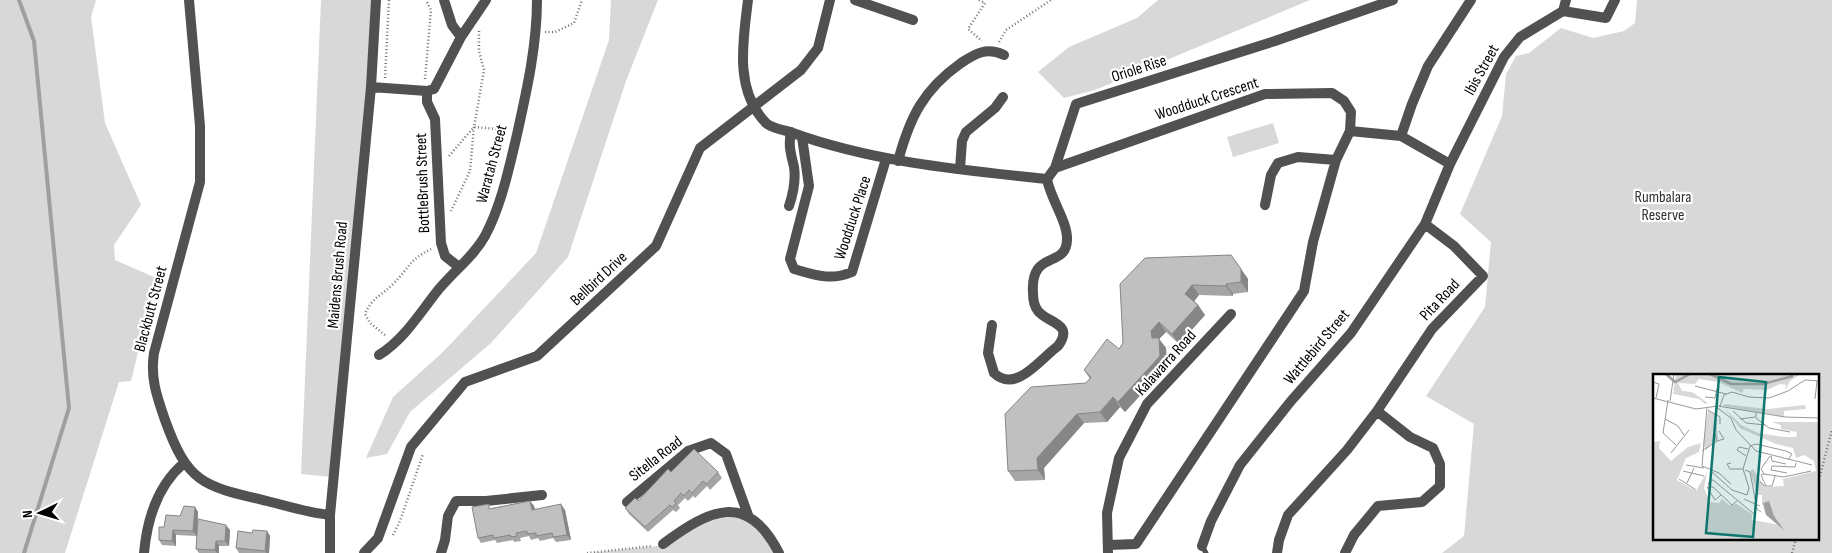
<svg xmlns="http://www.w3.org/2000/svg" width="1832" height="553" viewBox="0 0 1832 553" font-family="'Sofia Sans Condensed',sans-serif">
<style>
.green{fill:#d8d8d8;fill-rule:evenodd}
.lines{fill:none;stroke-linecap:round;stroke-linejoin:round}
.stream{stroke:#9f9f9f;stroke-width:4}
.path{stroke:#737373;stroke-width:2.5;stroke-dasharray:1 2.5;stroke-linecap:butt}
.service{stroke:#515151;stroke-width:5}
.minor{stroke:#515151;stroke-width:10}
.wall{fill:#a5a5a5}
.shaded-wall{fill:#868686}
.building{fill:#c0c0c0;stroke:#868686}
.labels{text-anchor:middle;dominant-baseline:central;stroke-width:4.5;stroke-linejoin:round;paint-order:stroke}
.street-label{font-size:16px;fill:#000;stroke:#fff}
.park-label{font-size:16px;fill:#2f2f2f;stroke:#fff}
.inset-river{fill:none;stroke:#9f9f9f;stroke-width:2.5}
.inset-road{fill:none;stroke:#999;stroke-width:1}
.view{fill:#0f766e;fill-opacity:0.15;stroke:#0f766e;stroke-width:2.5}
.inset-edge{fill:none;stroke:#000;stroke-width:2.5}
</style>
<rect width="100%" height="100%" fill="#fff"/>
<!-- green -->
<path class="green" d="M0,0H96L91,17L105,123L141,205L114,245L115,260L156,278L131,381L119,382L65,553H0Z
M321,0H379L332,477L301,474Z
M611,0H658L626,81L568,257L491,343L410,412L387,454L366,458L393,397L443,352L536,253L609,40Z
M1158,0H1310L1095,90L1064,98L1038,72L1069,47L1137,18Z
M1637,0H1832V553H1442L1464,536L1474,424L1426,396L1485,307L1491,242L1460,214L1502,116L1506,74L1516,56L1529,53L1561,28L1593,38L1624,31L1635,23ZM1654,376H1818V539H1654Z
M1273,123L1279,143L1233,157L1227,137Z
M719,512L748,515L779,553H590L667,545Z"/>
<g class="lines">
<!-- stream -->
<path class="stream" d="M19,0L34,41L69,408L24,553"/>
<!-- path -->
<path class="path" d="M979,0L985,3L968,29L982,41
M479,31V51L484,70L474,127L508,130
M545,32H555L574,23L582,0
M999,42L1006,30L1051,0
M385,78L389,0
M425,79L431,10L426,0
M449,156L474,127L470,171L451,211
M385,335L370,323L365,314C372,297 383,295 394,283C409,268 409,260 431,249
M1818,483L1832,430
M393,535L400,521L423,454
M587,553L652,546
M1792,553L1796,539"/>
<!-- service -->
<path class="service" d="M1202,546L1206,553"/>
<!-- minor -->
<path class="minor" d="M189,0L200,126V182L154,353C150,378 157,397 165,420C188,484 203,486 267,501C287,506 309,513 330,515
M444,0L452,25L461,37
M748,0C743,41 734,90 766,123C771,128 783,130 790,132C872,162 960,170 1047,179
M855,0L913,20
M1566,0L1563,11L1606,18L1615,0
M371,87L427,91L434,89L461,37L486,0
M427,91V102L435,119L441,243L445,256L459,267
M1350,131L1401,136L1450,164
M1401,136L1412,104L1428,66L1471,0
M802,137L809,186L790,259L794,269C815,275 831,281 852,272L886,159
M898,161C910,117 923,90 961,63C976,53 987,47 1004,55
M1055,168L1076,104L1275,41L1393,0
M960,169L962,141L966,132L995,108L1003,97
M1047,179L1055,168L1265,94L1332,93L1344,101L1351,112L1350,131L1336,160L1313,242L1304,291L1136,544L1109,545
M1265,205L1271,175L1278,163L1298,157L1336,160
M789,206C793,194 796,180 794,167C791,154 788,146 791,132
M992,325L988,353L994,373C1016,394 1040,359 1058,346C1075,323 1047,323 1038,311C1034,306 1033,299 1033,293C1030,249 1066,269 1067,240C1068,222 1050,198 1047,179
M379,355C403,340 418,316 435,294C450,274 472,259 485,236C501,206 508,172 516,139C526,94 537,47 537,0
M627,502L688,451L711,443L726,454L748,515
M663,544C709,510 747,490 779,553
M1202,546L1211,521L1240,465L1291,401L1351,333L1425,224L1450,164L1504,57L1520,37L1563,11
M144,553C147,520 158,485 184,463
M330,553V515L371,87L376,0
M364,553L378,538L411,447L465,382L537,356L656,246L700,148L801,70L818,48L830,0
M441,553L445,540L448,516L456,501H486L542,495
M1108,553L1107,513L1119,458L1147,404L1231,314
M1277,553L1279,540L1288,515L1347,450L1377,411L1432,329L1483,276L1454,246L1425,224
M1345,553L1354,535L1378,506L1422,502L1440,486V464L1433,448L1410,437L1377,411"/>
</g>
<!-- wall -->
<path class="wall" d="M1231,255L1248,279V292L1233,294V296L1199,295L1194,301L1198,305L1205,315L1179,344L1166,332L1159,339L1166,348L1167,366L1125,412L1120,407L1107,422L1084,423L1044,468L1045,480L1015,481L1008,471L1090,379L1084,370L1119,349L1123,343L1120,284Z
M671,472H718L722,478L710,490L707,486L695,498L693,496L688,501L685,498L678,505L680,508L676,512L673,510L648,532L629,514L625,508L638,501Z
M530,501L534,506L535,509L565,510L571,540L556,542L553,538L540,541L538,538L531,540L529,536L520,538L521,541L514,542L513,540L497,543L495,540L481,543L478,538L492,508Z
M195,507L198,512L197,536L176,535V546L162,545L159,540L164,527L180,516Z
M230,530L229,546H219V553H221H199L196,549Z
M267,531L270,536L269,553H239L236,548L252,533Z"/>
<!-- shaded-wall -->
<path class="shaded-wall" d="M1241,269L1248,279V292L1241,282Z
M1226,284L1233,294V296L1226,286Z
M1192,285L1199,295L1192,304L1185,294Z
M1198,305L1205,315L1179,344L1172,334Z
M1159,322L1166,332L1159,339L1166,348L1167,366L1125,412L1118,402L1152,338L1151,331Z
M1113,397L1120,407L1107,422L1100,412Z
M1077,414L1084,423L1044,468L1045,480L1038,470L1037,458Z
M530,501L534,506L536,515L532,510Z
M561,504L565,510L571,540L567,535Z
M195,507L198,512L197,536L193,531Z
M226,525L230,530L229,546L225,541Z
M173,530L176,535V546L172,541Z
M267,531L270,536L269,553H266L265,551Z
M216,541L219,546V553H217L215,550Z"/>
<!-- building -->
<path class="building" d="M1231,255L1241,269V282L1226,284V286L1192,285L1185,294L1198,305L1172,334L1159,322L1151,331L1152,338H1159L1160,356L1118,402L1113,397L1100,412L1077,414L1037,458L1038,470L1008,471L1005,414L1031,387L1086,383L1091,377L1084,370L1107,339L1119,349L1123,343L1120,284L1145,258Z
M694,449L718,472L707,484L703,481L692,493L689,490L684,496L681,493L674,501L676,503L672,507L670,505L645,527L625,508L635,498L638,501L668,469L671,472Z
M530,501L532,510L561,504L567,535L553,537L552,533L536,536V533L527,534V531L516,533L517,536L511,537L510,535L494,538L493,535L478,538L472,507L489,504V509Z
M184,506L195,507L193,531L173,530L172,541L159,540V527H164L166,515L180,516Z
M198,519L226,525L225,541H216L215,550L196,549Z
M253,530L267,531L265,551L236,548L238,531L252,533Z"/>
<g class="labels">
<!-- street labels -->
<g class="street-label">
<text transform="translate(1139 69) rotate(-18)">Oriole Rise</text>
<text transform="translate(1482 70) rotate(-61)">Ibis Street</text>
<text transform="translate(1207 99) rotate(-18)">Woodduck Crescent</text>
<text transform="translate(492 164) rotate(-75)">Waratah Street</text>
<text transform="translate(423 183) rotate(-92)">BottleBrush Street</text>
<text transform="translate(853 218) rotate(-72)">Woodduck Place</text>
<text transform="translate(338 275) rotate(-85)">Maidens Brush Road</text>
<text transform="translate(599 279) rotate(-43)">Bellbird Drive</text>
<text transform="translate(1440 300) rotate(-47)">Pita Road</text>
<text transform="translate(151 309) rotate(-75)">Blackbutt Street</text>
<text transform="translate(1317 347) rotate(-50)">Wattlebird Street</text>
<text transform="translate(1166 363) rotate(-48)">Kalawarra Road</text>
<text transform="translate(656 459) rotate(-38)">Sitella Road</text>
</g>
<!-- park labels -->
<g class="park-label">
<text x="1663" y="197">Rumbalara<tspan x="1663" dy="18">Reserve</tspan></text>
</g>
</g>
<!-- overview -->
<g transform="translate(1653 374)">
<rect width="166" height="166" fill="#fff"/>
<path d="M23,0H146V1L137,7L132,17L133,11L127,10L114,16L91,15L89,19L65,8L46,5L42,10L25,9L29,17L39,18L55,29L52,30L46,25L20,20ZM71,30L114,35L152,31L153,35L131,37V43L70,32ZM72,35L88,51L105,59L131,63H143L144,58L128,55V51L119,48H166V166H0V68L7,67L6,74L18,87L35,73L48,69L46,78L33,84L24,106L43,117L54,98L51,114L57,128L66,129L69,125L76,131L84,130L99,140V146L127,151L110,130L112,140L109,129V121H104L97,97L100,95L112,113L131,112L130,105L163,97L161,87L151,81L143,84L140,74L123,70L87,54ZM55,36L63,41L65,65L53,76L50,70Z" fill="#d8d8d8"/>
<path d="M116,127L121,142L131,156L113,141L110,129Z" fill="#9f9f9f"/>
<path class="inset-river" d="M13,0L22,8L37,0M57,0L78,10H110L140,2"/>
<path class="inset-road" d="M0,8L6,10L3,24M42,12L73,20M52,23L62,24L64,15M0,24L43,35L65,32L132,43L167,44M162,25L164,7M15,26L10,59L23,71M17,27L21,0M62,32L78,44L83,56L103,77L159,91M67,32L71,21L79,18L96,23L116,24L135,17L152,6L167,7M54,33L49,92L66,99L78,110M55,36L67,43V50M80,37L93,49L112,51M103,39V44L116,54L137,58M12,45L25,52L31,61M87,45L102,43M64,67L71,65L66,57M49,77L64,67L62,60M18,79L36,56M93,82L84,76L86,73L95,75M117,82L108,95L111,100L131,103L158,97M118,82L119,87L133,90M78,89L74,90L77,95H90M33,91L51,94M92,96L97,98L104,135L108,138M118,96L119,92L142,93L143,89M118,96L134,99M30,97L51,102M59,98L79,116L94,121L96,114L90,95L97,72L103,70L133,77L139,80L135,86M111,100L108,101L113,112M26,105L43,116M107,108L112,112H119L122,102M34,109L41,94M55,111L57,106H60L101,140M68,121L62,126L54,113H60L79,131L84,127M91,125L107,132"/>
<path class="view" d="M66,3L113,8L100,163L53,159Z"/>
<rect width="166" height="166" class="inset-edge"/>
</g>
<!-- north arrow -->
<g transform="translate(40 513) rotate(265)" stroke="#ffffff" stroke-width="4" paint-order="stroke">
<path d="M0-4L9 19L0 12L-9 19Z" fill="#000000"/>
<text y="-8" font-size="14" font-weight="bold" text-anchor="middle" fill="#000000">N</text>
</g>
</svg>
